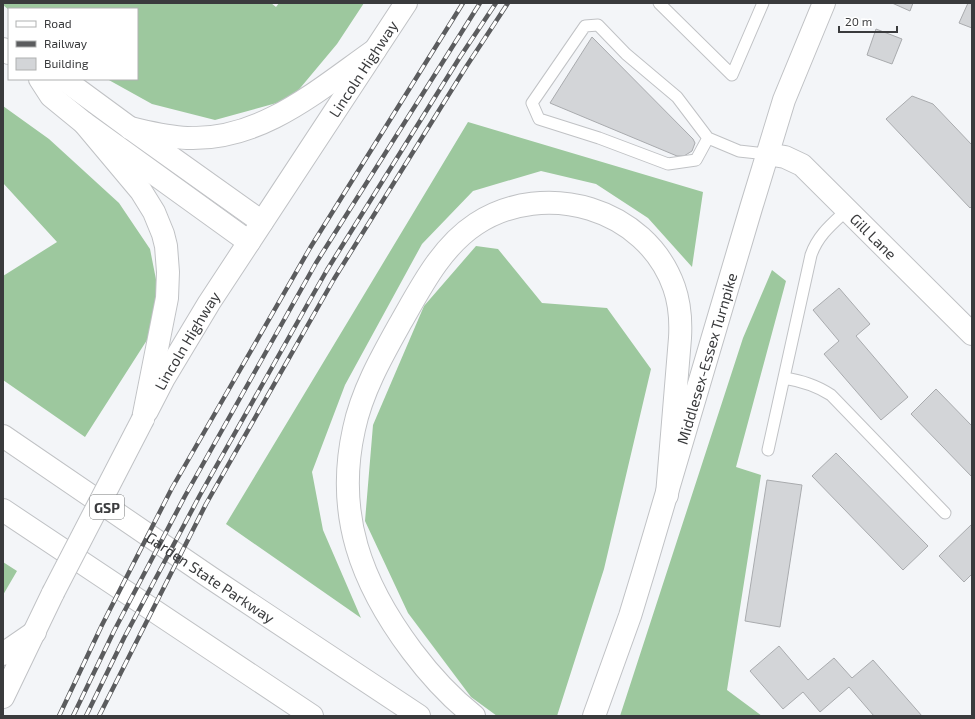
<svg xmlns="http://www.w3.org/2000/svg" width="975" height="719" viewBox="0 0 975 719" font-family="'Exo 2',sans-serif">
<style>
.forest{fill:#9dc89e}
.building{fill:#d3d5d8;stroke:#a9abae}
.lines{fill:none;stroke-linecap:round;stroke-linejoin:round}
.lane-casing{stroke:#c0c2c5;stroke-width:13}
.secondary-casing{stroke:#c0c2c5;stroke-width:24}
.highway-casing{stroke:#c0c2c5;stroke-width:24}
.lane{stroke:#fff;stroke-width:11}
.secondary{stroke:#fff;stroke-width:22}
.highway{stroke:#fff;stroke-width:22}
.rail-casing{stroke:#5b5c5e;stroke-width:4.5}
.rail{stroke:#fff;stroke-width:3;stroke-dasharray:9;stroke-linecap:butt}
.secondary-bridge-casing{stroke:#c0c2c5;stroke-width:24;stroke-linecap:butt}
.secondary-bridge{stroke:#fff;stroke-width:22}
.labels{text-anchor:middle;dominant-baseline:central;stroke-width:4;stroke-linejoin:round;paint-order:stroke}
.shield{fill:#fff;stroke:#757677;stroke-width:1}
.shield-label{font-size:14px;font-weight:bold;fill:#3a3b3d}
.street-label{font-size:15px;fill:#3a3b3d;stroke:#fff}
</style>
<rect width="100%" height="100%" fill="#f3f5f8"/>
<!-- forest -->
<path class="forest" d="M3,3H271L276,7L279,3H364L337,44L291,99L215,120L152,104L107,79H137V9L9,10L3,5Z
M3,106L49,139L119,203L150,249L163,315L85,437L3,380V276L57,242L3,183Z
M468,122L703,192L692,267L648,218L596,184L541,171L473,191L422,244L345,385L312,472L323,530L361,618L226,524Z
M476,246L498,249L542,303L607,308L651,369L604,569L557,716H497L471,697L408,613L365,521L373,425L424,306Z
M772,270L786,281L736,467L761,475L727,690L762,716H620L743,338Z
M3,562L17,571L3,595Z"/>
<!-- building -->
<path class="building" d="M892,3H913L910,11Z
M968,3H972V28L959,23Z
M876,29L902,39L892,64L867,55Z
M592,37L693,139L695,143L692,151L684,156H677L550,103Z
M912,96L933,104L972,145V206L970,208L886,119Z
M839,288L870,324L856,336L908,397L881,420L824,354L839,341L813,310Z
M936,389L972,426V477L911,414Z
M836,453L928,546L903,570L812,476Z
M767,480L802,485L780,627L745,621Z
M972,524V574L964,582L939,556Z
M779,646L808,680L834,658L852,678L873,660L922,716H874L849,687L820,712L803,692L783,709L750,671Z"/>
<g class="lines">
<defs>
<path id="lane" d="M659,3L732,75L763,3
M708,138L696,160L668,164L599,138L539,119L532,103L585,26L598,25L626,54L677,97L708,138L739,151L767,154
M784,378C802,381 816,385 831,395L945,513
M768,450L811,255C818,235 832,224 847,210"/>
<g id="secondary">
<path id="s1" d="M767,154L785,157L802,165L972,334"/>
<path id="s2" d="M147,411L164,378L209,303L406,3"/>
<path d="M3,697L53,593"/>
<path id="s3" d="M594,716L630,616L644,570L751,208L784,100L824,3"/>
</g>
<g id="highway">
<path d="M3,49L9,53"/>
<path d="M40,79L51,96L84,123L249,242"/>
<path d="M59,79L66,81L130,128L262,222"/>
<path d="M84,123L141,191L154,212L163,234L166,246L168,272L167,298L143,419"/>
<path d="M130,128C148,132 167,137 187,138C261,141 318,90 375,50"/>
<path id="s4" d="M3,436L211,578L419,716"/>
<path d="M3,510L312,716"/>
<path d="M3,654L35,632"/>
<path d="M474,716C450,697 430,675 412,651C361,583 335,514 354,429C362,391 382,356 401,322C421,287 441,247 476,224C545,179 646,208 674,287C680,304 681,321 680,338L667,495"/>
</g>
</defs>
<!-- lane casing -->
<use href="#lane" class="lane-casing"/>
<!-- secondary casing -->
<use href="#secondary" class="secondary-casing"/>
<!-- highway casing -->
<use href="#highway" class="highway-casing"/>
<!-- lane -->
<use href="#lane" class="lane"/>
<!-- secondary -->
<use href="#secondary" class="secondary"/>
<!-- highway -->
<use href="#highway" class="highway"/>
<defs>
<path id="rail" d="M59,716L102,625L172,488L310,248L463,3
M73,716L114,631L185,496L316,263L480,3
M86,716L124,638L200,495L306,307L327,270L460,57L496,3
M99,716L206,504L334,279L466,67L508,3"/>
</defs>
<!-- rail casing -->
<use href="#rail" class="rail-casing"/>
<!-- rail -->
<use href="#rail" class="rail"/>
<defs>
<path id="secondary-bridge" d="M53,593L143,419"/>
</defs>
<!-- secondary-bridge casing -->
<use href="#secondary-bridge" class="secondary-bridge-casing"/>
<!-- secondary-bridge -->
<use href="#secondary-bridge" class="secondary-bridge"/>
</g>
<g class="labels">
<!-- shield labels -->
<rect class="shield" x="90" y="495" width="34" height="24" rx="3"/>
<g class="shield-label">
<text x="107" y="507">GSP</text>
</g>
<!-- street labels -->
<g class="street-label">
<text stroke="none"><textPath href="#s2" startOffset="405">Lincoln Highway</textPath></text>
<text stroke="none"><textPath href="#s1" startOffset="138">Gill Lane</textPath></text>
<text stroke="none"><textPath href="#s2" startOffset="81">Lincoln Highway</textPath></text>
<text stroke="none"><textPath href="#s3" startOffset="375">Middlesex-Essex Turnpike</textPath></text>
<text stroke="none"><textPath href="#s4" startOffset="251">Garden State Parkway</textPath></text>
</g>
</g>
<!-- border -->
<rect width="975" height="719" fill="none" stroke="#3a3b3d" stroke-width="8"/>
<!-- legend -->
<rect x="8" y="8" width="130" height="72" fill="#ffffff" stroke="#b0b1b1"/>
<rect x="16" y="21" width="20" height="6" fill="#ffffff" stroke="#b0b1b1"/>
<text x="44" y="28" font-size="12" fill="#3a3b3d">Road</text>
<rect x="16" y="41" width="20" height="6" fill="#5b5c5e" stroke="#b0b1b1"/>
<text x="44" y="48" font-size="12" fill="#3a3b3d">Railway</text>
<rect x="16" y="58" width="20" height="12" fill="#d3d5d8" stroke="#b0b1b1"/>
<text x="44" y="68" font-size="12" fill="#3a3b3d">Building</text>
<!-- scale -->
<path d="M839 26v6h58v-6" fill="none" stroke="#3a3b3d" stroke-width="2"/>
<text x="845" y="26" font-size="12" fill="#3a3b3d" stroke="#ffffff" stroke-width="3" paint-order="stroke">20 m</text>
</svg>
